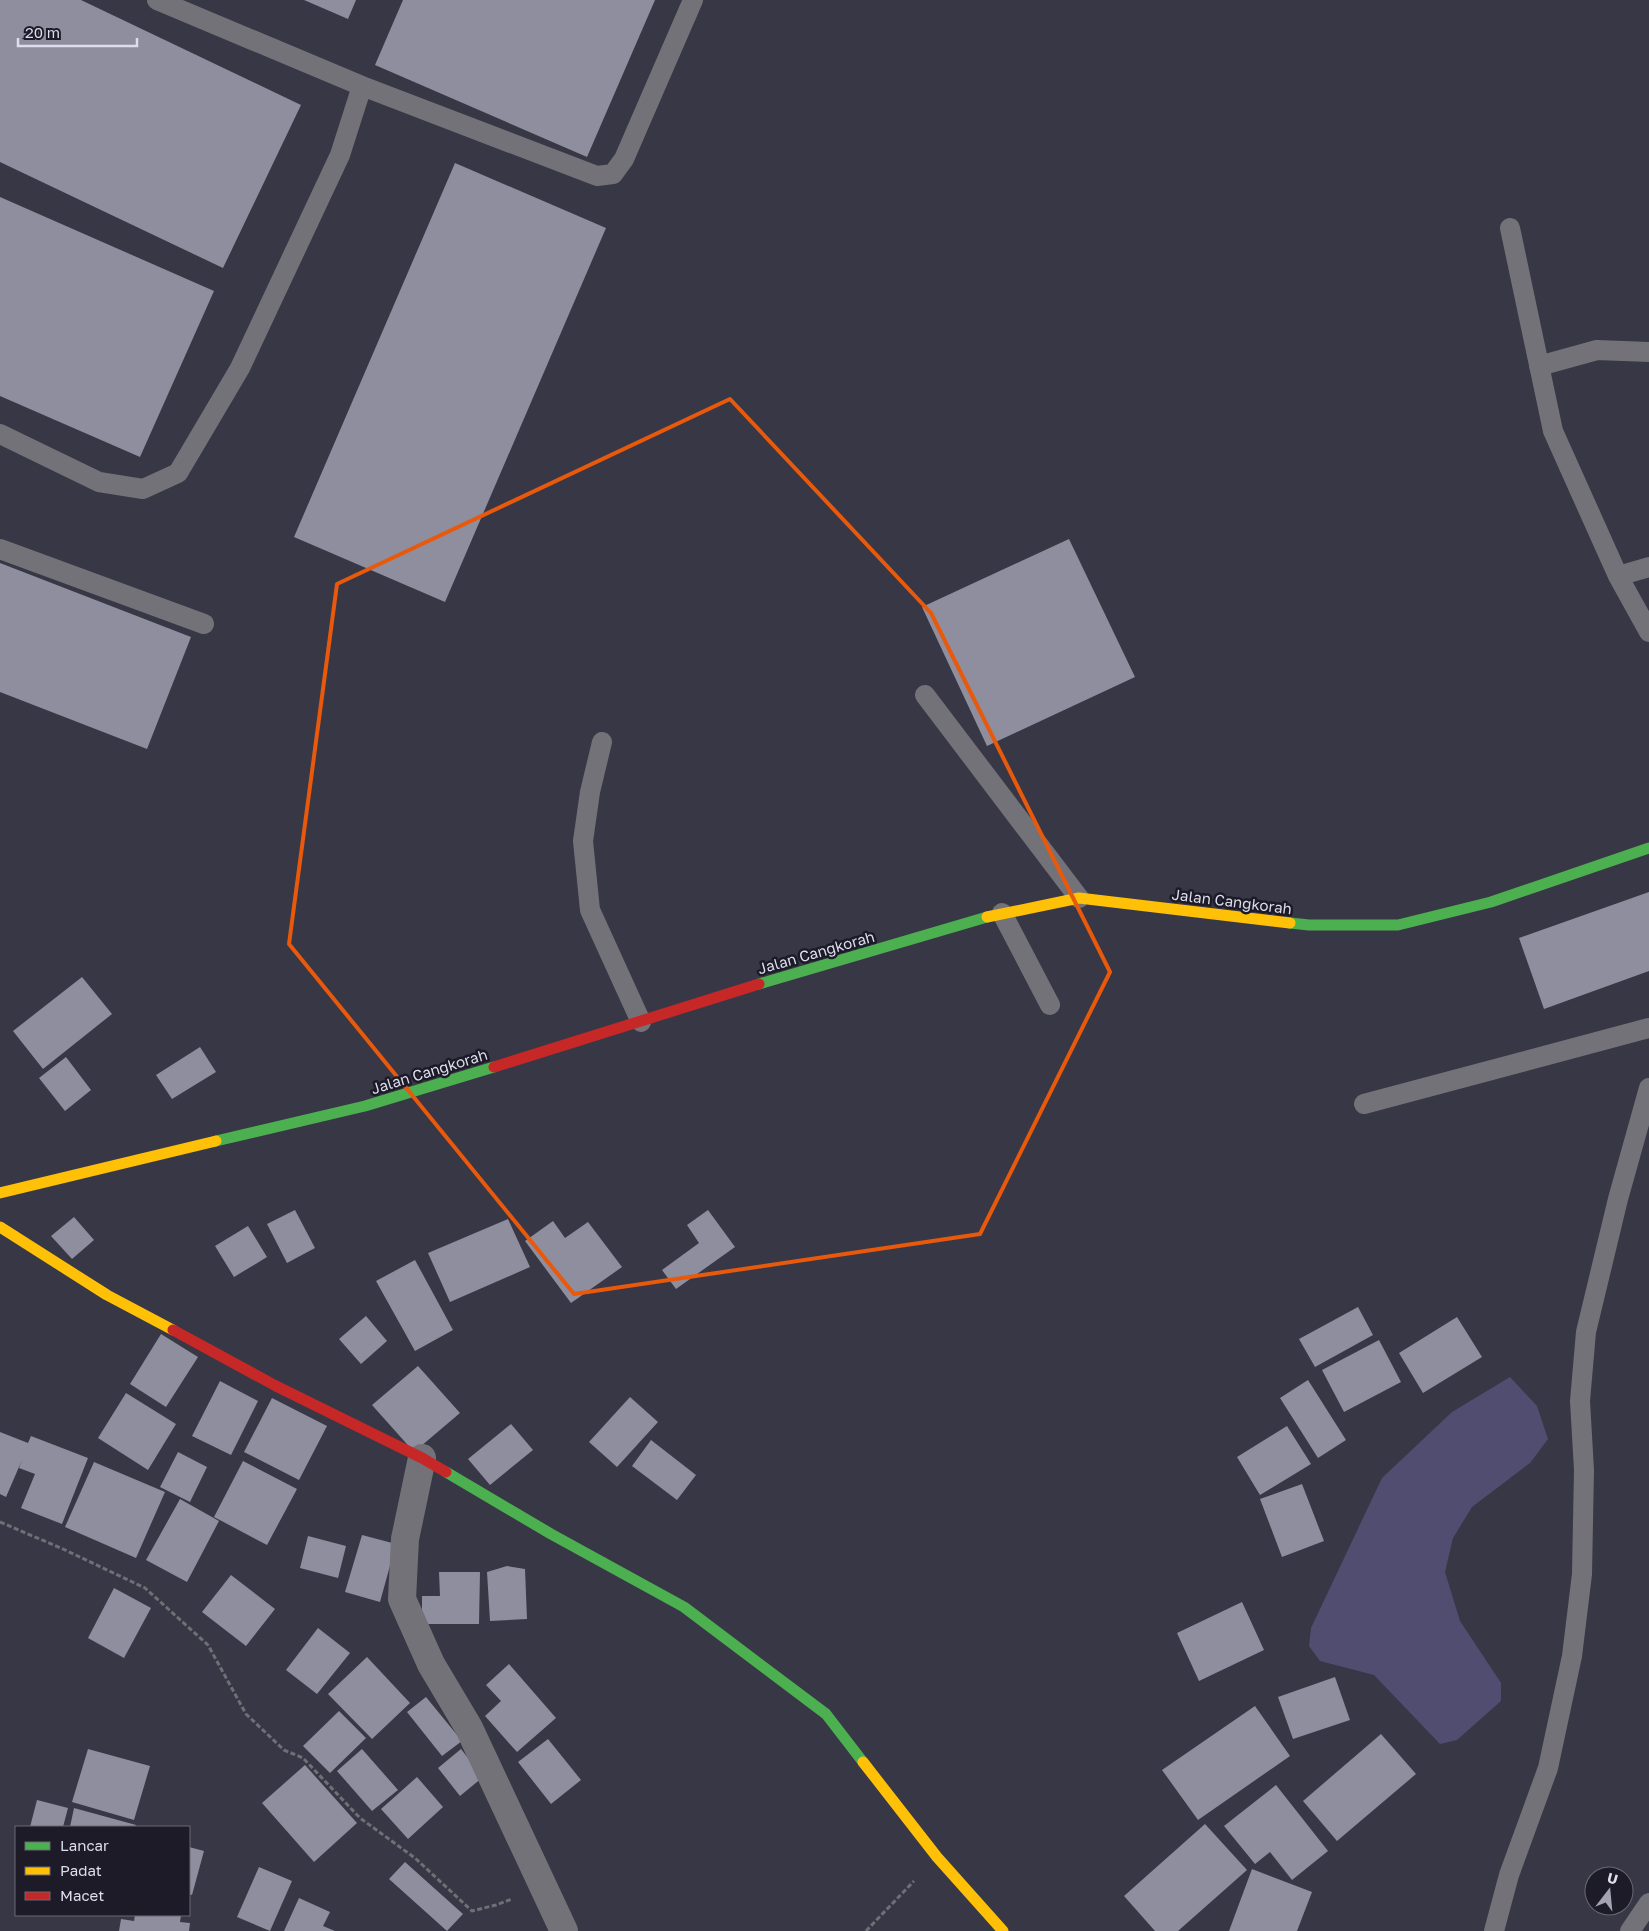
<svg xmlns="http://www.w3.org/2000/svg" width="1649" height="1931" viewBox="0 0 1649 1931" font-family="'Golos Text',sans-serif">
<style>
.green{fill:#504d70}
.building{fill:#8f8e9f}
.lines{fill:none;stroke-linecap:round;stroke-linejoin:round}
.path{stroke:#6f6f75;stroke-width:3;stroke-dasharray:5 2.5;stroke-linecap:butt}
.lane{stroke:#747279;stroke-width:20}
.street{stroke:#747279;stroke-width:28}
.fast{stroke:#4caf50;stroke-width:11}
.slow{stroke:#ffc107;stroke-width:11}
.jam{stroke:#c62828;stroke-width:11}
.marked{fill:none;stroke:#e8590c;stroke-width:4;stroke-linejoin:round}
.labels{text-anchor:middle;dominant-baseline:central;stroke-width:5;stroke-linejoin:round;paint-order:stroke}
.street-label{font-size:15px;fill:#dddded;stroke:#1c1b27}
</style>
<rect width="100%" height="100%" fill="#383745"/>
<!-- green -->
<path class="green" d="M1510,1377L1537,1406L1548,1439L1530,1463L1472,1507L1453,1538L1445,1572L1460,1621L1501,1683V1701L1457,1740L1440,1744L1374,1675L1320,1661L1309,1646L1311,1628L1382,1478L1452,1412Z"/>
<!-- building -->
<path class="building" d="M0,0H81L301,105L223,268L0,162Z
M304,0H356L348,19Z
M403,0H655L587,157L375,65Z
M455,163L606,228L445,602L294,537Z
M0,197L214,291L140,457L0,396Z
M1069,539L1135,677L987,746L922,607Z
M0,563L191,637L147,749L0,692Z
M1649,892V971L1544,1009L1519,938Z
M82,977L112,1014L43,1069L13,1031Z
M200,1047L216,1072L172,1099L156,1075Z
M66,1057L91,1090L65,1111L39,1078Z
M295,1210L315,1248L287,1263L267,1224Z
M708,1210L735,1247L676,1289L662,1270L699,1243L687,1225Z
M74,1217L94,1240L72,1259L51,1236Z
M508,1219L530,1267L450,1302L428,1253Z
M553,1221L565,1238L588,1222L622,1267L571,1303L525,1241Z
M248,1226L267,1257L234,1277L215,1246Z
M415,1260L453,1330L415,1351L376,1281Z
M1358,1307L1373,1335L1315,1367L1299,1339Z
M366,1316L387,1341L361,1364L339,1339Z
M1457,1317L1482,1357L1423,1393L1399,1353Z
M161,1334L198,1357L166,1407L130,1384Z
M1379,1340L1401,1382L1344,1412L1322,1370Z
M418,1366L460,1413L414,1452L372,1405Z
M1308,1380L1346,1440L1318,1458L1280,1398Z
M220,1381L258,1401L231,1455L192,1436Z
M126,1393L176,1424L148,1470L98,1438Z
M630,1397L658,1422L617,1467L589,1442Z
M272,1398L327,1426L299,1480L244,1452Z
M511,1424L533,1450L490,1485L468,1459Z
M1287,1426L1311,1464L1260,1495L1237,1457Z
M0,1432L28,1443L31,1436L88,1458L62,1524L21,1508L35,1474L19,1468L22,1460L6,1497L0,1494Z
M651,1440L696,1475L677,1500L632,1466Z
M178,1452L207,1467L190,1502L160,1487Z
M243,1461L297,1489L267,1545L214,1517Z
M94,1462L165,1492L136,1558L65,1527Z
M1302,1484L1324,1541L1282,1557L1260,1499Z
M180,1499L219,1521L187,1582L146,1560Z
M362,1535L396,1544L380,1602L345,1592Z
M308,1536L346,1546L338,1578L300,1568Z
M507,1566L525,1569L527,1619L490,1621L487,1572Z
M439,1572H480L479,1624H422V1596H440Z
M231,1575L275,1609L246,1646L202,1612Z
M114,1588L151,1608L124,1658L88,1638Z
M1242,1602L1264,1650L1199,1681L1177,1633Z
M318,1628L350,1653L317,1694L286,1670Z
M367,1657L410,1703L372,1739L328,1694Z
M509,1664L556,1718L517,1752L485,1716L501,1701L486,1685Z
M1335,1677L1350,1720L1293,1739L1278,1697Z
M426,1697L462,1741L442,1756L407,1712Z
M1255,1706L1290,1756L1198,1820L1162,1770Z
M339,1711L366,1738L330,1773L303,1746Z
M1381,1734L1416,1774L1337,1841L1303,1801Z
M548,1739L581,1780L551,1804L518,1762Z
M88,1749L150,1766L134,1820L72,1802Z
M362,1749L398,1790L372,1811L337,1771Z
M461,1749L483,1777L460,1796L438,1768Z
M305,1765L357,1823L314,1862L262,1803Z
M417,1777L443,1807L408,1839L381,1809Z
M1276,1785L1328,1851L1292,1880L1270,1852L1255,1864L1224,1826Z
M37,1800L68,1808L63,1827H30Z
M74,1808L136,1825L135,1827H70Z
M1205,1824L1247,1870L1178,1931H1155L1124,1896Z
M189,1847L204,1851L192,1895L189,1894Z
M405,1862L463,1914L447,1931L389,1879Z
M259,1867L292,1881L270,1931L237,1917Z
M1252,1869L1312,1892L1297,1931H1229Z
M299,1898L330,1912L323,1926L335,1931H284Z
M135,1915H181L180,1922L190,1923L189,1931H119L121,1919L134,1921Z"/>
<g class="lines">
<!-- path -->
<path class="path" d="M0,1522L63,1549L145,1588L208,1645L246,1714L284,1750L303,1758L360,1818L415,1858L472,1911L496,1905L512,1899
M866,1931L914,1881"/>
<!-- lane -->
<path class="lane" d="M157,0L362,86L597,176L613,174L624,159L693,0
M1510,228L1553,431L1618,576L1649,632
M1539,366L1597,350L1649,352
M0,434L99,482L143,489L178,473L240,368L340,155L362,86
M0,549L204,624
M1618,576L1649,567
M925,695L1079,898
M602,742L590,792L583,841L590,910L641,1022
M1002,913L1050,1005
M1364,1104L1649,1028
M1494,1931L1509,1875L1548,1768L1572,1656L1582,1574L1584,1470L1580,1401L1586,1332L1618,1199L1649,1088
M1630,1931L1649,1903"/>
<!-- street -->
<path class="street" d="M422,1458L405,1539L402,1599L431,1664L469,1728L564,1931"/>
<!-- fast -->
<path class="fast" d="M1290,923L1309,925H1398L1491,902L1649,848
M759,984L987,917
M216,1141L365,1106L494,1067
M446,1472L551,1534L684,1607L826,1714L863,1762"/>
<!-- slow -->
<path class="slow" d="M987,917L1079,898L1290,923
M0,1193L216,1141
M0,1227L107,1295L173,1330
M863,1762L937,1857L1003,1931"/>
<!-- jam -->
<path class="jam" d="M494,1067L759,984
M173,1330L276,1386L422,1458L446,1472"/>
</g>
<!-- marked area -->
<path class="marked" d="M730,399L931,613L1110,972L980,1234L574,1294L289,944L337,584Z"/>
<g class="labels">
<!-- street labels -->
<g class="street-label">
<text transform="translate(1232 901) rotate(7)">Jalan Cangkorah</text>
<text transform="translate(816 952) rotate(-16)">Jalan Cangkorah</text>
<text transform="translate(429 1071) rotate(-17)">Jalan Cangkorah</text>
</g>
</g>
<!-- legend -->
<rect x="15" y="1826" width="175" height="90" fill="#1c1b27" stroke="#696976"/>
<rect x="25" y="1842" width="25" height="8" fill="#4caf50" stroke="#696976"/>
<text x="60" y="1851" font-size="15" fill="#dddded">Lancar</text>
<rect x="25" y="1867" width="25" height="8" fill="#ffc107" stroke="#696976"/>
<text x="60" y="1876" font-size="15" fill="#dddded">Padat</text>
<rect x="25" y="1892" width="25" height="8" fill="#c62828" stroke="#696976"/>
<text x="60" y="1901" font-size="15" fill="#dddded">Macet</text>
<!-- north arrow -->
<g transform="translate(1609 1891) rotate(16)"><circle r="24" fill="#1c1b27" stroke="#696976"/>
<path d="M0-4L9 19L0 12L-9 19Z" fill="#a3a3b2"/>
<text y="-8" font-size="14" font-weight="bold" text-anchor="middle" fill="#dddded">U</text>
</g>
<!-- scale -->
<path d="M18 38v8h119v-8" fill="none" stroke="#dddded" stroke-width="2.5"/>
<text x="25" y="38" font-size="15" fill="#dddded" stroke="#1c1b27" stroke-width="4" paint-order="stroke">20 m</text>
</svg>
